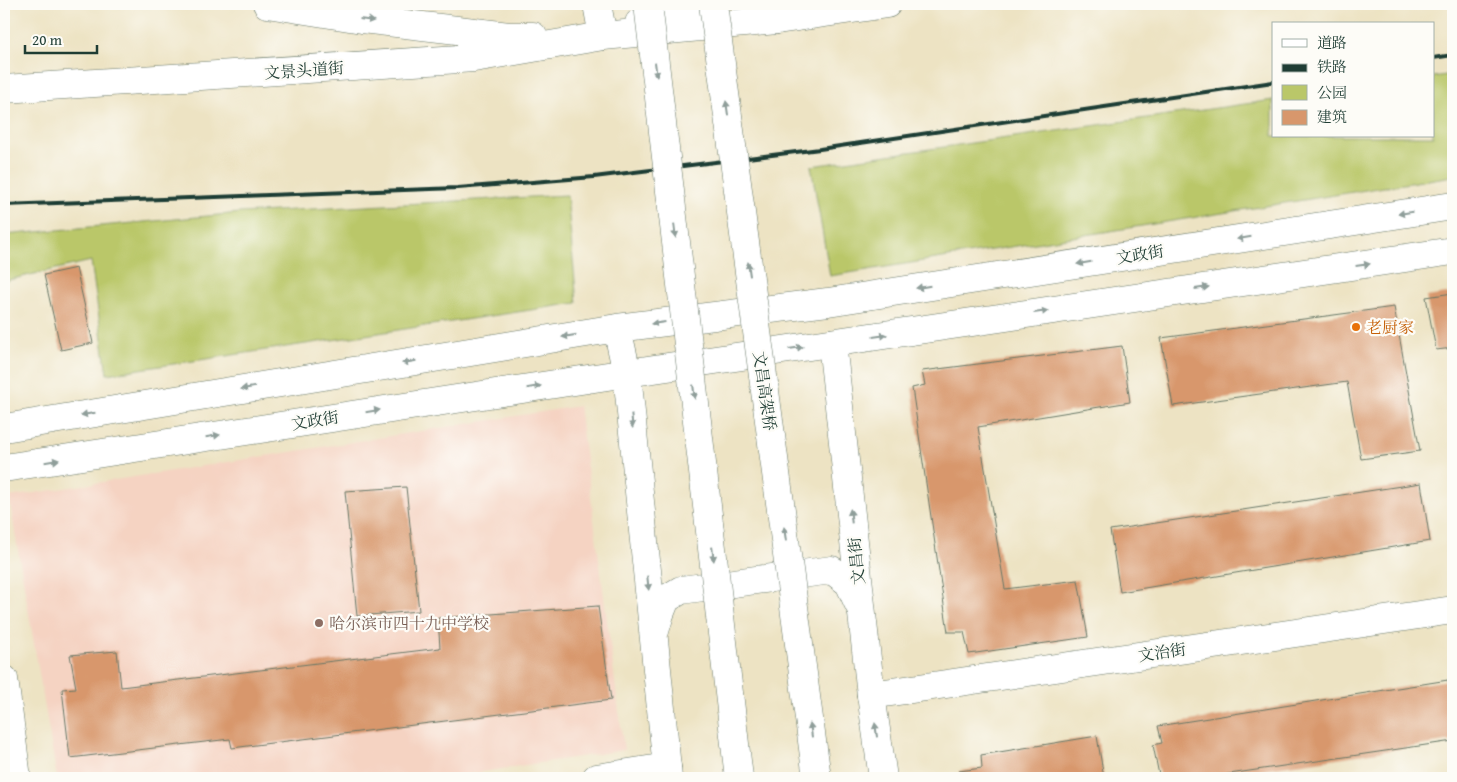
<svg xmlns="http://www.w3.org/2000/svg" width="1457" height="782" viewBox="0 0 1457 782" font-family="'Gentium Book Plus','Noto Serif SC',serif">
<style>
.built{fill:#f5d3c2}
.green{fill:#bac769;stroke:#6c824e}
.building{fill:#d8976c}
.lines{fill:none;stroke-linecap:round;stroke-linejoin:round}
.secondary-casing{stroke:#677766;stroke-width:29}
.primary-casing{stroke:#677766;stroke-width:29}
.secondary{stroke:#fff;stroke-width:28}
.primary{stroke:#fff;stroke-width:28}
.rail{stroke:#1f3d34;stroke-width:4}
.highway-bridge-casing{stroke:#677766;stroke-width:29;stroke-linecap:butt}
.highway-bridge{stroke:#fff;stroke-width:28}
.oneway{fill:#8f9e9a}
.food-dot{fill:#e8710a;stroke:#fdfcf7;stroke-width:2}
.education-dot{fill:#8d6e63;stroke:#fdfcf7;stroke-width:2}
.labels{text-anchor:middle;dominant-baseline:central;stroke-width:4.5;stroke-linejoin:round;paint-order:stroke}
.street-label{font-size:16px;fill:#1f3d34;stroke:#fdfcf7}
.food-label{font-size:16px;fill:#c56008;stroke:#fdfcf7;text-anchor:start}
.education-label{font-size:16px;fill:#785e54;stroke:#fdfcf7;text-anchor:start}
</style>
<rect width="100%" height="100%" fill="#fdfcf7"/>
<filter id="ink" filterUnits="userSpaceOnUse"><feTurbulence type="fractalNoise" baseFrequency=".02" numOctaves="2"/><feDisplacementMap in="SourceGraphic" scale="10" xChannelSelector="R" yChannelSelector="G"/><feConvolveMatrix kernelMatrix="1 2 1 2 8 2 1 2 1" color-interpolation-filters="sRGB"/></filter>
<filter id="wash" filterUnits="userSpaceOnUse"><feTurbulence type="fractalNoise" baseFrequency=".0096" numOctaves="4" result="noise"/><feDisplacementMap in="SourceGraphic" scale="20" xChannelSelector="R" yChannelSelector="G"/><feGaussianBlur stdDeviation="1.12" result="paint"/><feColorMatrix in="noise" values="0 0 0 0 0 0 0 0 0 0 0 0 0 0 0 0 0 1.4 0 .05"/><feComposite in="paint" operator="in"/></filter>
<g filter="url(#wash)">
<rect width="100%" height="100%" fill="#ede3c3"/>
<!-- built -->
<path class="built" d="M579,406L624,750L442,778H57L9,497Z"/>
<!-- green -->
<path class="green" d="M1453,74V176L830,276L811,166L1273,100V136H1433V77Z
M567,195L577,303L107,374L91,261L4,281V235L240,213Z"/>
<g id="blocks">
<!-- building -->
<path class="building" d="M76,268L93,343L61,350L44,275Z
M1453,293V348L1436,350L1426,297Z
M1394,307L1420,451L1361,459L1347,382L1173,406L1161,338Z
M1122,346L1130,402L978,427L1005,589L1078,580L1088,637L969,654L964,632H948L912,388L925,385L922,371Z
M1421,483L1430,541L1120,592L1110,530Z
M406,487L419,611L357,616L345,491Z
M598,606L611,700L232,748L230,739L70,758L62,689L76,688L70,655L117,651L121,687L440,648L438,618Z
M1448,680L1453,717V741L1202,778H1146L1159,775L1153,745L1162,743L1158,726Z
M1097,736L1104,778H960L959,771L982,768L981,755Z"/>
</g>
</g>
<g filter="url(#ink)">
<use href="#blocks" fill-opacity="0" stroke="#677766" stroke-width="1"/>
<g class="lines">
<defs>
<path id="secondary" d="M267,4L362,19L509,36H533
M639,23L692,4
M4,89L474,58L603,36L777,20L887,4
M617,328L627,373
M4,428L617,328L828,302L1453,206
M4,468L627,373L1453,251
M4,679L17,778
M871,695L1453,610
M596,778L667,767"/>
<path id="primary" d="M597,4L603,36
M776,4L777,20
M832,343L871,695L883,778
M627,373L668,778
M655,631L660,614L666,599L681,590L832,570L849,583L859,605"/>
</defs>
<!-- secondary casing -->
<use href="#secondary" class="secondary-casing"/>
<!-- primary casing -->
<use href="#primary" class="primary-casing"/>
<!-- secondary -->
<use href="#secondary" class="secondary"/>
<!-- primary -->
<use href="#primary" class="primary"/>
<!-- rail -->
<path class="rail" d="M1433,58L1453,55
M4,205L458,188L594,177L820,149L1273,82"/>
<defs>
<path id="highway-bridge" d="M648,4L739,778
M713,4L817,778"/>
</defs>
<!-- highway-bridge casing -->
<use href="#highway-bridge" class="highway-bridge-casing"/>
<!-- highway-bridge -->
<use href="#highway-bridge" class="highway-bridge"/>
</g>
<!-- one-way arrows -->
<defs><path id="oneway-solid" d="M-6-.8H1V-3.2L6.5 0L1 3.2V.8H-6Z" transform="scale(1.25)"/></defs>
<g class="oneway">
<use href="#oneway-solid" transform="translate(367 20) rotate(7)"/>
<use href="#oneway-solid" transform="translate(656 70) rotate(83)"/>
<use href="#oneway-solid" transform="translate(727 108) rotate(-98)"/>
<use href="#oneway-solid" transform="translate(1405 213) rotate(171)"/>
<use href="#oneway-solid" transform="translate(675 231) rotate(83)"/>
<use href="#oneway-solid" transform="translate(1244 238) rotate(171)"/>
<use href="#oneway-solid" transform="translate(1084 263) rotate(171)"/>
<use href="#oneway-solid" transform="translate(1363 265) rotate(-8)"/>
<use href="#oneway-solid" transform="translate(749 269) rotate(-98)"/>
<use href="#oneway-solid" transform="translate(923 287) rotate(171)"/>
<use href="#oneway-solid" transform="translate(1202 288) rotate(-8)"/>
<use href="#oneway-solid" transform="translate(1041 312) rotate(-8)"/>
<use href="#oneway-solid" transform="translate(658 323) rotate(173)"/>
<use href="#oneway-solid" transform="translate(569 336) rotate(171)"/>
<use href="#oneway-solid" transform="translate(880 336) rotate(-8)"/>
<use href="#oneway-solid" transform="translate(796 348) rotate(-8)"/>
<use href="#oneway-solid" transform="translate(409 362) rotate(171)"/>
<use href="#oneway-solid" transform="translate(534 387) rotate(-9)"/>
<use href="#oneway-solid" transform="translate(248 388) rotate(171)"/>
<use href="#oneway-solid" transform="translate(694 392) rotate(83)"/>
<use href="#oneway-solid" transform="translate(373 411) rotate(-9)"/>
<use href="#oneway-solid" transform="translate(88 414) rotate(171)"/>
<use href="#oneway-solid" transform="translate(632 421) rotate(84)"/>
<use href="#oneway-solid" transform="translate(213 436) rotate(-9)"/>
<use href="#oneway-solid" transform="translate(52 461) rotate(-9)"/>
<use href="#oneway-solid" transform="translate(851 516) rotate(-96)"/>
<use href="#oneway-solid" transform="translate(785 534) rotate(-98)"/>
<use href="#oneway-solid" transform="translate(713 554) rotate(83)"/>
<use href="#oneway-solid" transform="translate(648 583) rotate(84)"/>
<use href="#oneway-solid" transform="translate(811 730) rotate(-98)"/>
<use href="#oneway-solid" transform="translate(876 730) rotate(-98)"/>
</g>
</g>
<!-- markers -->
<circle class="food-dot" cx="1356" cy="327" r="5"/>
<circle class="education-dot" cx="319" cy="623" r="5"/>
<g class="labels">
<!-- street labels -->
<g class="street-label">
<text transform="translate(304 70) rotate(-4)">文景头道街</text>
<text transform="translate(1140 254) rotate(-9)">文政街</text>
<text transform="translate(765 391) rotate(82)">文昌高架桥</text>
<text transform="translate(315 420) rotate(-9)">文政街</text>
<text transform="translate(856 561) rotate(-96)">文昌街</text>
<text transform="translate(1162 652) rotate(-8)">文治街</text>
</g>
<!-- food labels -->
<g class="food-label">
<text x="1366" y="327">老厨家</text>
</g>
<!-- education labels -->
<g class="education-label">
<text x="329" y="623">哈尔滨市四十九中学校</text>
</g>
</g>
<!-- margin -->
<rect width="1457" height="782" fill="none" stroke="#fdfcf7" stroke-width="20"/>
<!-- legend -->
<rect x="1272" y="22" width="162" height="115" fill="#fdfcf7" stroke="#a4b0a9"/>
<rect x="1282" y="39" width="25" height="8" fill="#ffffff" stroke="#a4b0a9"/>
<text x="1317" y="48" font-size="15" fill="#1f3d34">道路</text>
<rect x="1282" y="64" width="25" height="8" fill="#1f3d34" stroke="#a4b0a9"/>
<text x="1317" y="72" font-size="15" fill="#1f3d34">铁路</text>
<rect x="1282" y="85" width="25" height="15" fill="#bac769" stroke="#a4b0a9"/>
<text x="1317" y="98" font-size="15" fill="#1f3d34">公园</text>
<rect x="1282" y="110" width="25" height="15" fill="#d8976c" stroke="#a4b0a9"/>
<text x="1317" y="122" font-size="15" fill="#1f3d34">建筑</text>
<!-- scale -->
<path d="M25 45v8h72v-8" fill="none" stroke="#1f3d34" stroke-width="2.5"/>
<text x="32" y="45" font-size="15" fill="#1f3d34" stroke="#fdfcf7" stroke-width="4" paint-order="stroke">20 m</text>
</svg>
